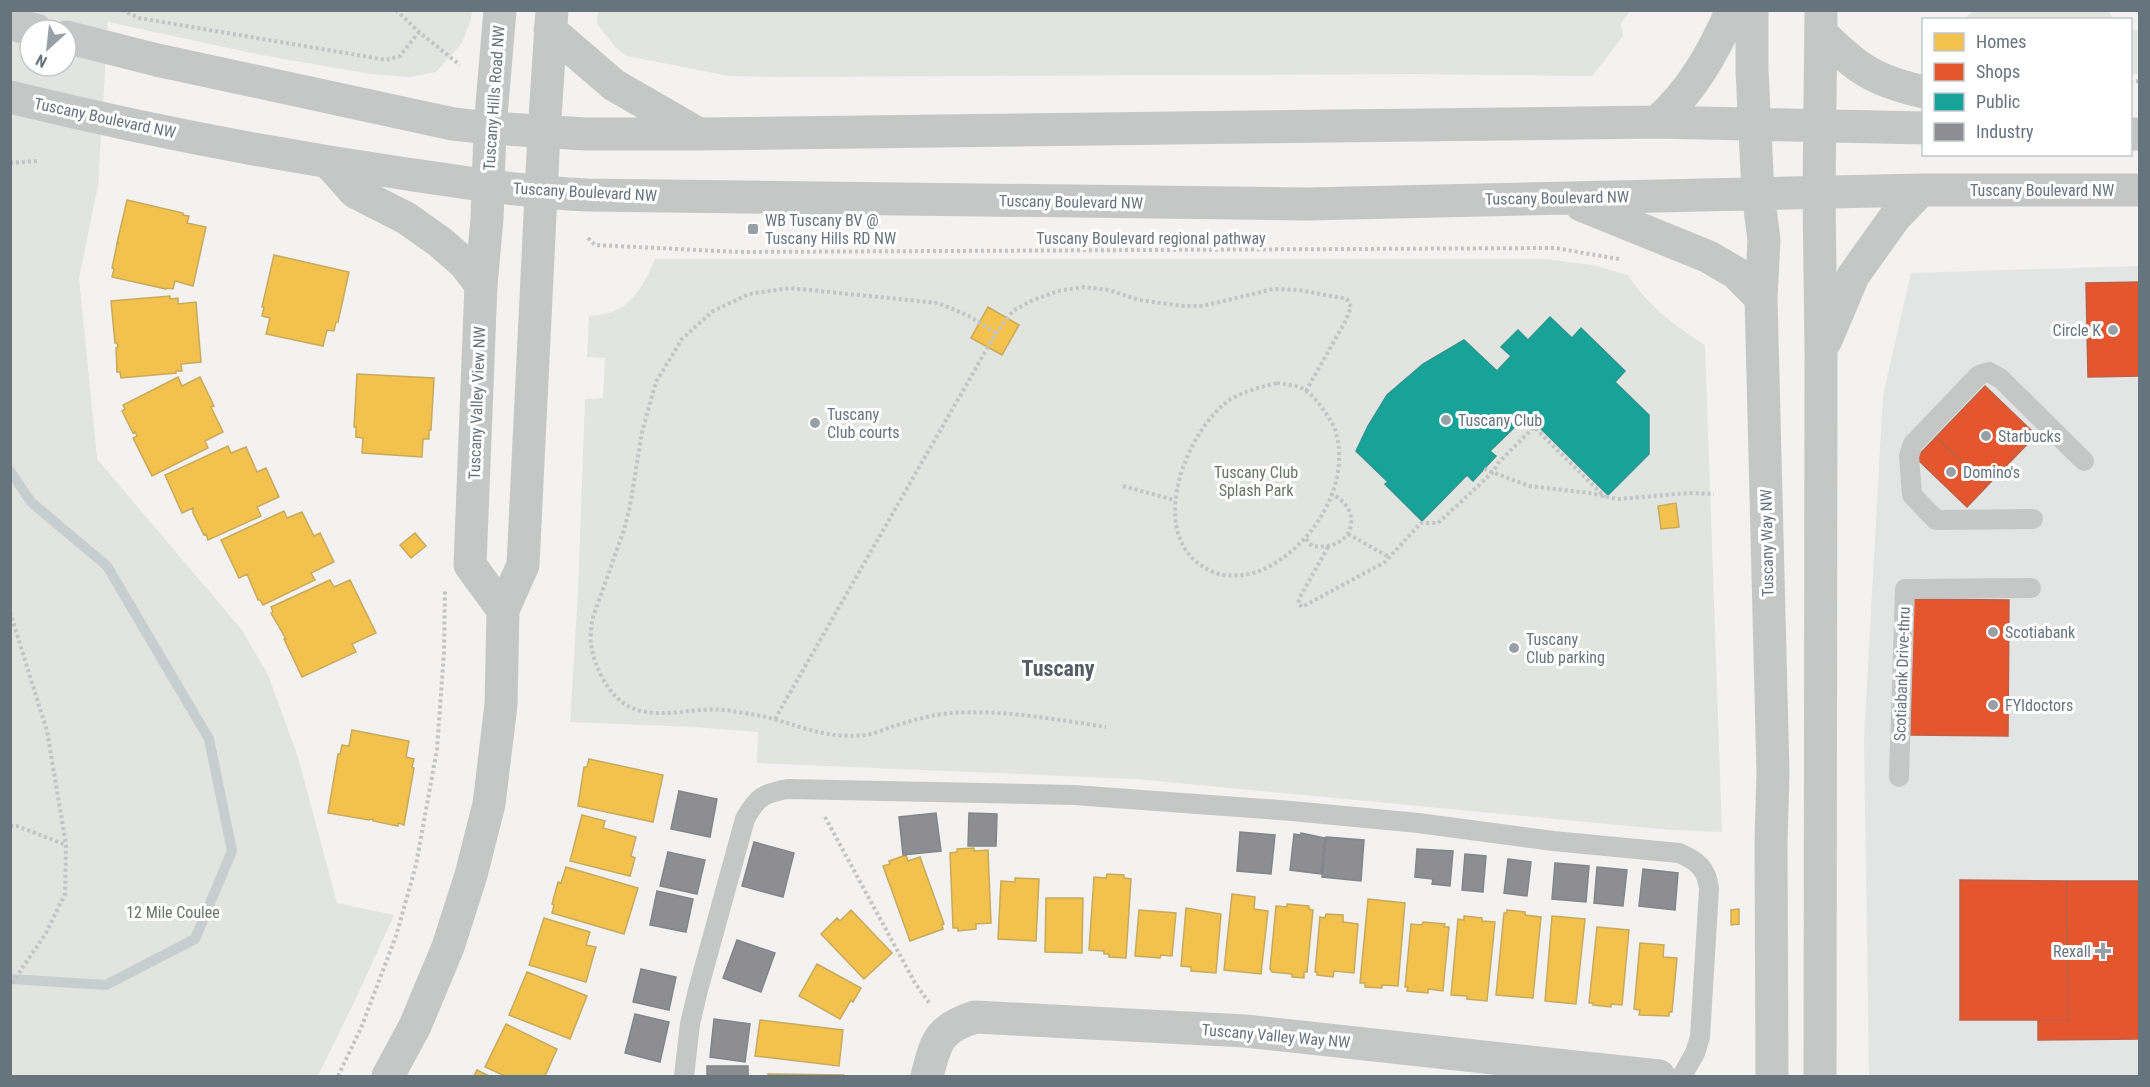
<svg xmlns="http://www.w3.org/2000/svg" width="2150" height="1087" viewBox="0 0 2150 1087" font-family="'Roboto Condensed',sans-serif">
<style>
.built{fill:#e3e4e4}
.green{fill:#e1e4df;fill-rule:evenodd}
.homes{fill:#f2c14e;stroke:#c8aa5c;stroke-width:1.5}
.shops{fill:#e4572e;stroke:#be6046;stroke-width:1.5}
.public{fill:#17a398;stroke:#2f9590;stroke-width:1.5}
.industry{fill:#8d8d92;stroke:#81868c;stroke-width:1.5}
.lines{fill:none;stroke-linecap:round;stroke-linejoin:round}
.stream{stroke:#c6ced0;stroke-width:10}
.path{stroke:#c3c4c5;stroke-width:4;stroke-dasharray:3 3;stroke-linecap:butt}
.service{stroke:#c5c7c7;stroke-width:20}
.minor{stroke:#c5c7c7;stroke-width:33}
.tertiary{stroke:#c5c7c7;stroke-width:33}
.poi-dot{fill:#97a0a6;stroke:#fff;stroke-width:2}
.labels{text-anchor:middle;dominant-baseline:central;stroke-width:6;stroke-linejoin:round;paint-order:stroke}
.street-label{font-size:16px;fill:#66747e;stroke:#fff}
.poi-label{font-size:16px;fill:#66747e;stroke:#fff;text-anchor:start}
.park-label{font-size:16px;fill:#687664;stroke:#fff}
.district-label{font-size:22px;font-weight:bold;fill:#535d64;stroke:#fff}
</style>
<rect width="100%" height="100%" fill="#f3f2f1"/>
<!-- built -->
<path class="built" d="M2139,266V1076H1869L1864,740L1867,683L1883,395L1911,273Z"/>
<!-- green -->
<path class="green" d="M598,10H1630V11L1621,23L1623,36L1592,76L1413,74L775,77L729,76L627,56L616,48L597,24Z
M1974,10L2108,11L2114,19H1964Z
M10,11H472L471,19L462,43L436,72L409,77L371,74L256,54L108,22L98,185L79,278L97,459L242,630L268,675L298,757L337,903L394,915L356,998L318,1076H11ZM30,30H66V66H30Z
M2130,28L2139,32V74H2131Z
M655,259H1545L1592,265L1628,275C1648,306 1674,325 1705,345L1722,832L1671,830L1136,779L757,763L758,732L694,727L570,722L578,593L585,399L603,398L605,358L587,357L589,316C627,315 641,292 655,259Z"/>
<!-- homes -->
<path class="homes" d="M127,200L183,213V215L189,216L187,223L206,227L193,286L175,281L173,289L166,288V289L112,277L114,269L112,268L117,244L119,243H117Z
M274,255L349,272L338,322H336L334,331L327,330L323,346L266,334L270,318L262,316L264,307H262Z
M170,296V299L178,298V304L196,302L201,362L181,364L182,371H176V373L121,378L120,372H117L116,348L118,347L117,343H115L111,301Z
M988,307L1019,325L1002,355L971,338Z
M357,374L434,378L431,430H429V439H423L422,457L362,453L363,438L356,437V427H354Z
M178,377L182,386L200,377L214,406L211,407L223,432L205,441L208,448L152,476L133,438L137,436L135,432L133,433L122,411L125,409L123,405Z
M228,446L231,453L246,447L257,472L266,468L279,497L257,507L261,516L208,540L206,534L204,535L193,513V508L182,513L165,475Z
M1676,503L1679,527L1661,529L1658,506Z
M284,511L287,518L302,512L314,536L320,533L334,562L311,573L315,580L263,605L260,600H258L247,574L239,578L221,540Z
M415,533L426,546L411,558L400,545Z
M330,580L334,587L350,580L376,633L352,644L356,652L302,677L284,639H286L271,613L273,612L271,607Z
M352,730L409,741L406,757L414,759L412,767L414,768L404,825L398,823V826L373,821V819L369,820L328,813L338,754H340L342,745L349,746Z
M589,759L663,775L653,822L578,806L584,767H587Z
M582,815L605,821L603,828L636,837L631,856L635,858L630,876L570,861Z
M974,848V851L988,850L991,923L976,924V929L958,931V928H953L950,853L957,852V849Z
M906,855L908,861L920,857L944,924L942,925L943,929L910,941L883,866L890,864L889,861Z
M566,867L638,888L624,934L552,913L554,905L552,904L558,882L561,883Z
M1107,874L1124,875V878L1131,879L1126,958L1109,957V954H1104V951L1089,950L1094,877L1106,878Z
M1015,878L1039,879L1036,941L998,939L1001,881L1015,882Z
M1232,894L1255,897L1254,909L1268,911L1261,974L1224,970Z
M1046,898H1083L1082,953L1045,952Z
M1368,899L1405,903L1398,986L1382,985V988L1365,987V983H1360Z
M1287,904L1309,906V909L1313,910L1307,972H1304V978L1292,977V974L1272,972L1270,969L1276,906L1287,907Z
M1186,908L1221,914L1216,973L1191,971V967L1181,966Z
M1739,909V924L1731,925V910Z
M851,910L892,953L864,979L821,934L837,918L840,921Z
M1139,910L1176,913L1172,956L1161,955L1160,958L1135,956Z
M1507,910L1525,912V915L1541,917L1533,998L1496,995L1504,913H1507Z
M1326,914L1343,915V922L1358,924L1354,973L1334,971L1333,977L1317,975V972H1315L1320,917L1325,918Z
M1464,916L1482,918V921L1495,922L1487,1001L1467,999V996L1451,995L1458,919L1464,920Z
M1552,916L1585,919L1576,1004L1545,1001Z
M544,918L590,932L586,945L596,947L586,982L529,965Z
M1423,922L1445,924L1444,927H1449L1443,991L1428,989V993L1407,991L1408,987H1405L1411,924L1422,925Z
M1597,927L1629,930L1622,1005L1611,1004V1007L1593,1005V1003H1589Z
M1640,943L1664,945L1663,957L1677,958L1672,1012H1669V1016L1639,1015L1640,1010L1634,1009Z
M817,964L861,988L853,1002L851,1000L840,1019L799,996Z
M527,972L587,996L570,1039L509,1015Z
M760,1020L843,1030L839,1066L755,1056Z
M506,1024L557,1049L545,1076H505L485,1067Z
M477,1070L489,1076H474Z
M768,1074L844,1075V1076H768Z"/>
<!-- shops -->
<path class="shops" d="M2140,282V376L2088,377L2086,283Z
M1985,386L2036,435L1987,486L1936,437Z
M1936,437L1987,486L1967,507L1916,458Z
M1912,599L2009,600L2008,736L1911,735Z
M1960,880L2067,881L2068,1020H1960Z
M2067,881H2140V1039L2038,1040V1020H2068Z"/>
<!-- public -->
<path class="public" d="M1550,317L1572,338L1581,328L1625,371L1615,382L1649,415V454L1608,495L1527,415L1490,451L1496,456L1473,481L1467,475L1422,521L1385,484L1388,482L1356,451L1368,426L1387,395L1423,364L1464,340L1497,371L1511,356L1501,347L1518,330L1528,340Z"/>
<!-- industry -->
<path class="industry" d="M679,791L717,799L710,837L671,829Z
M936,813L941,851L903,855L899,817Z
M969,813L997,814L996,846H968Z
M1240,832L1275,835L1271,874L1237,871Z
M1301,833L1325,838L1321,874L1290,870L1294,834L1300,835Z
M1326,837L1364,840L1361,881L1322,877Z
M754,842L794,853L783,897L742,886Z
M1417,849L1453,851L1450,886L1432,884L1433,879L1415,877Z
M668,852L705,860L697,894L660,886Z
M1465,854L1486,856L1483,892L1462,890Z
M1508,859L1531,862L1527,896L1504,893Z
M1555,863L1589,866L1586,902L1552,899Z
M1597,867L1627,870L1623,906L1594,903Z
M1643,869L1678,873L1675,910L1639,906Z
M657,891L693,899L686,932L650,925Z
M737,940L775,953L761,992L723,978Z
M641,969L676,977L669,1010L633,1002Z
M635,1014L669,1022L660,1062L625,1053Z
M714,1019L750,1024L745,1062L710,1057Z
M707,1066H748V1076H707Z"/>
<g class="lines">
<!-- stream -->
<path class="stream" d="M10,471L31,502L107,566L209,739L232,851L195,939L106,985L10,979"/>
<!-- path -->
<path class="path" d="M122,10L139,18L386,60L400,56L419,32
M396,10L419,32L460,65
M2130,82L2140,81
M10,163L39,161
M588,238L595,245L739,252L1555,248L1619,259
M996,333L969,316L938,303L790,288L749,294L713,311L682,339L656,382L642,432L630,506L624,530L593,617C588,641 591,655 602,677C633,737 685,702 732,711C747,714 763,715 777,720C807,729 833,739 865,735C874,734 883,730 891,727C910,721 933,714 953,713C999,709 1060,720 1106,727
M1277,383C1284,384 1293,385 1299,387C1310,391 1319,403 1325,412C1330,420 1336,428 1337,437C1349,490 1309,549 1262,570C1247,576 1228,578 1213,572C1145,543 1181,442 1223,405C1238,392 1258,388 1277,383Z
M1484,469L1529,486L1589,493L1617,499L1690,493L1714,494
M1123,486L1174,500
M1348,534L1389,557
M1306,539L1312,546C1356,552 1364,508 1331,494
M1328,547L1300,597L1298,603L1302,607L1385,562L1421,523H1438L1492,473L1499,462L1534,427L1605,497
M10,612L47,731L66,845L65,894L46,933L10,986
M775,719L996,333L1013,311L1033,300L1058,291L1083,287L1109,290L1139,300L1183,306H1203L1273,289L1299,290L1347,299L1351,307L1346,320L1306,391
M825,817L915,983L930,1004
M10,826H17L66,845
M338,1076L361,1028L396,936L416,865L437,749L444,652L445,590"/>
<!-- service -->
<path class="service" d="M2033,519L1936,520L1912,495L1909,456L1913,444L1979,375L1989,372L2001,379L2084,461
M1899,777L1905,589L2031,588
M684,1076L690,1024L698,990L745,819C757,797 764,793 788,789L1074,795L1292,811L1418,823L1553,841L1679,853C1698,861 1707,869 1709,889L1700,1037L1695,1053L1682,1076"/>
<!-- minor -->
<path class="minor" d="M500,10L490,128L487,219L481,285L470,565L503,610
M388,1076L415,1026L448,947L471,875L489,804L501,705L503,610L523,565L544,133L552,10
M927,1076C936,1041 938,1029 975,1017L1245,1031L1659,1076"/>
<!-- tertiary -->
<path class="tertiary" d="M1752,10V70L1758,193L1764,240L1761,298L1773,773L1771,842L1772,1076
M10,24L36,30
M550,30L614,85L697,133
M1822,34C1857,69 1875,81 1924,92
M66,37L157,60L453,124L490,128L585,134H699L1657,122L1924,128
M10,97C141,129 274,155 407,174C467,183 526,192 587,195L1307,204L1921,190H2140
M1657,122C1692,91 1713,53 1732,10
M2130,134H2140
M329,163L355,192L406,218L440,242L464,263L481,285
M1581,205L1709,257L1736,273L1761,298
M1826,340L1853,276L1895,217L1921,190
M1820,1076L1821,353L1819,193L1821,10"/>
</g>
<!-- markers -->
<g class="poi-dot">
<rect x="747" y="223" width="12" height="12" rx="3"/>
<circle cx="2113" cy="330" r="6"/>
<circle cx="1446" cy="420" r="6"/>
<circle cx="815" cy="423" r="6"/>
<circle cx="1986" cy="436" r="6"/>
<circle cx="1951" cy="472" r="6"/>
<circle cx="1993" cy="632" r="6"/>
<circle cx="1514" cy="648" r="6"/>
<circle cx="1993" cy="705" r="6"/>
<path d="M2100 942h6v6h6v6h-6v6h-6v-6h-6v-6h6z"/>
</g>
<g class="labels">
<!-- street labels -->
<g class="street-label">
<text transform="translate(494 98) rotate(-86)">Tuscany Hills Road NW</text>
<text transform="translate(105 118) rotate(12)">Tuscany Boulevard NW</text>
<text x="2042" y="190">Tuscany Boulevard NW</text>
<text transform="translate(585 192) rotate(3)">Tuscany Boulevard NW</text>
<text transform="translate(1557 198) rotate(-1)">Tuscany Boulevard NW</text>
<text transform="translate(1071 202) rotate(1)">Tuscany Boulevard NW</text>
<text x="1151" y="238">Tuscany Boulevard regional pathway</text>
<text transform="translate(477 403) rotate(-88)">Tuscany Valley View NW</text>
<text transform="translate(1767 543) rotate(-91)">Tuscany Way NW</text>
<text transform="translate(1902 674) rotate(-88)">Scotiabank Drive-thru</text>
<text transform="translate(1276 1036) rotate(5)">Tuscany Valley Way NW</text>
</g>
<!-- poi labels -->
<g class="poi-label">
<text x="765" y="220">WB Tuscany BV @<tspan x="765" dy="18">Tuscany Hills RD NW</tspan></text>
<text x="2101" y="330" text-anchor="end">Circle K</text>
<text x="827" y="414">Tuscany<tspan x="827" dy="18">Club courts</tspan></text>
<text x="1458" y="420">Tuscany Club</text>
<text x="1998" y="436">Starbucks</text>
<text x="1963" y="472">Domino's</text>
<text x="2005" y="632">Scotiabank</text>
<text x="1526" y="639">Tuscany<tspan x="1526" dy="18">Club parking</tspan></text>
<text x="2005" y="705">FYIdoctors</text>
<text x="2091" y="951" text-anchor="end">Rexall</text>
</g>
<!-- park labels -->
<g class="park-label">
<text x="1256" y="472">Tuscany Club<tspan x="1256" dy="18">Splash Park</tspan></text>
<text x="173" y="912">12 Mile Coulee</text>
</g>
<!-- district labels -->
<g class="district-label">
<text x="1058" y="668">Tuscany</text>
</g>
</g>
<!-- border -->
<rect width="2150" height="1087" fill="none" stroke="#66747e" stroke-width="24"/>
<!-- legend -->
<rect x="1922" y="18" width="210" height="138" fill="#ffffff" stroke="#c2c7cb" stroke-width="1.5"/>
<rect x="1934" y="33" width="30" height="18" fill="#f2c14e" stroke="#c2c7cb" stroke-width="1.5"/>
<text x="1976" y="48" font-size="18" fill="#66747e">Homes</text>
<rect x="1934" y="63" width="30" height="18" fill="#e4572e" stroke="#c2c7cb" stroke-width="1.5"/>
<text x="1976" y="78" font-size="18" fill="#66747e">Shops</text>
<rect x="1934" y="93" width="30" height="18" fill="#17a398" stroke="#c2c7cb" stroke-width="1.5"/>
<text x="1976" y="108" font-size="18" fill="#66747e">Public</text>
<rect x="1934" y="123" width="30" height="18" fill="#8d8d92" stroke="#c2c7cb" stroke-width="1.5"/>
<text x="1976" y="138" font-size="18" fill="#66747e">Industry</text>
<!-- north arrow -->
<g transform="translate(48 48) rotate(207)"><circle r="28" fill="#ffffff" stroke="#c2c7cb" stroke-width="1.5"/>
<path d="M0-4.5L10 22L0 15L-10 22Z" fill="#97a0a6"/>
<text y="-9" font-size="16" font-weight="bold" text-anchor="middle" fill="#66747e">N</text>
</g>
</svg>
